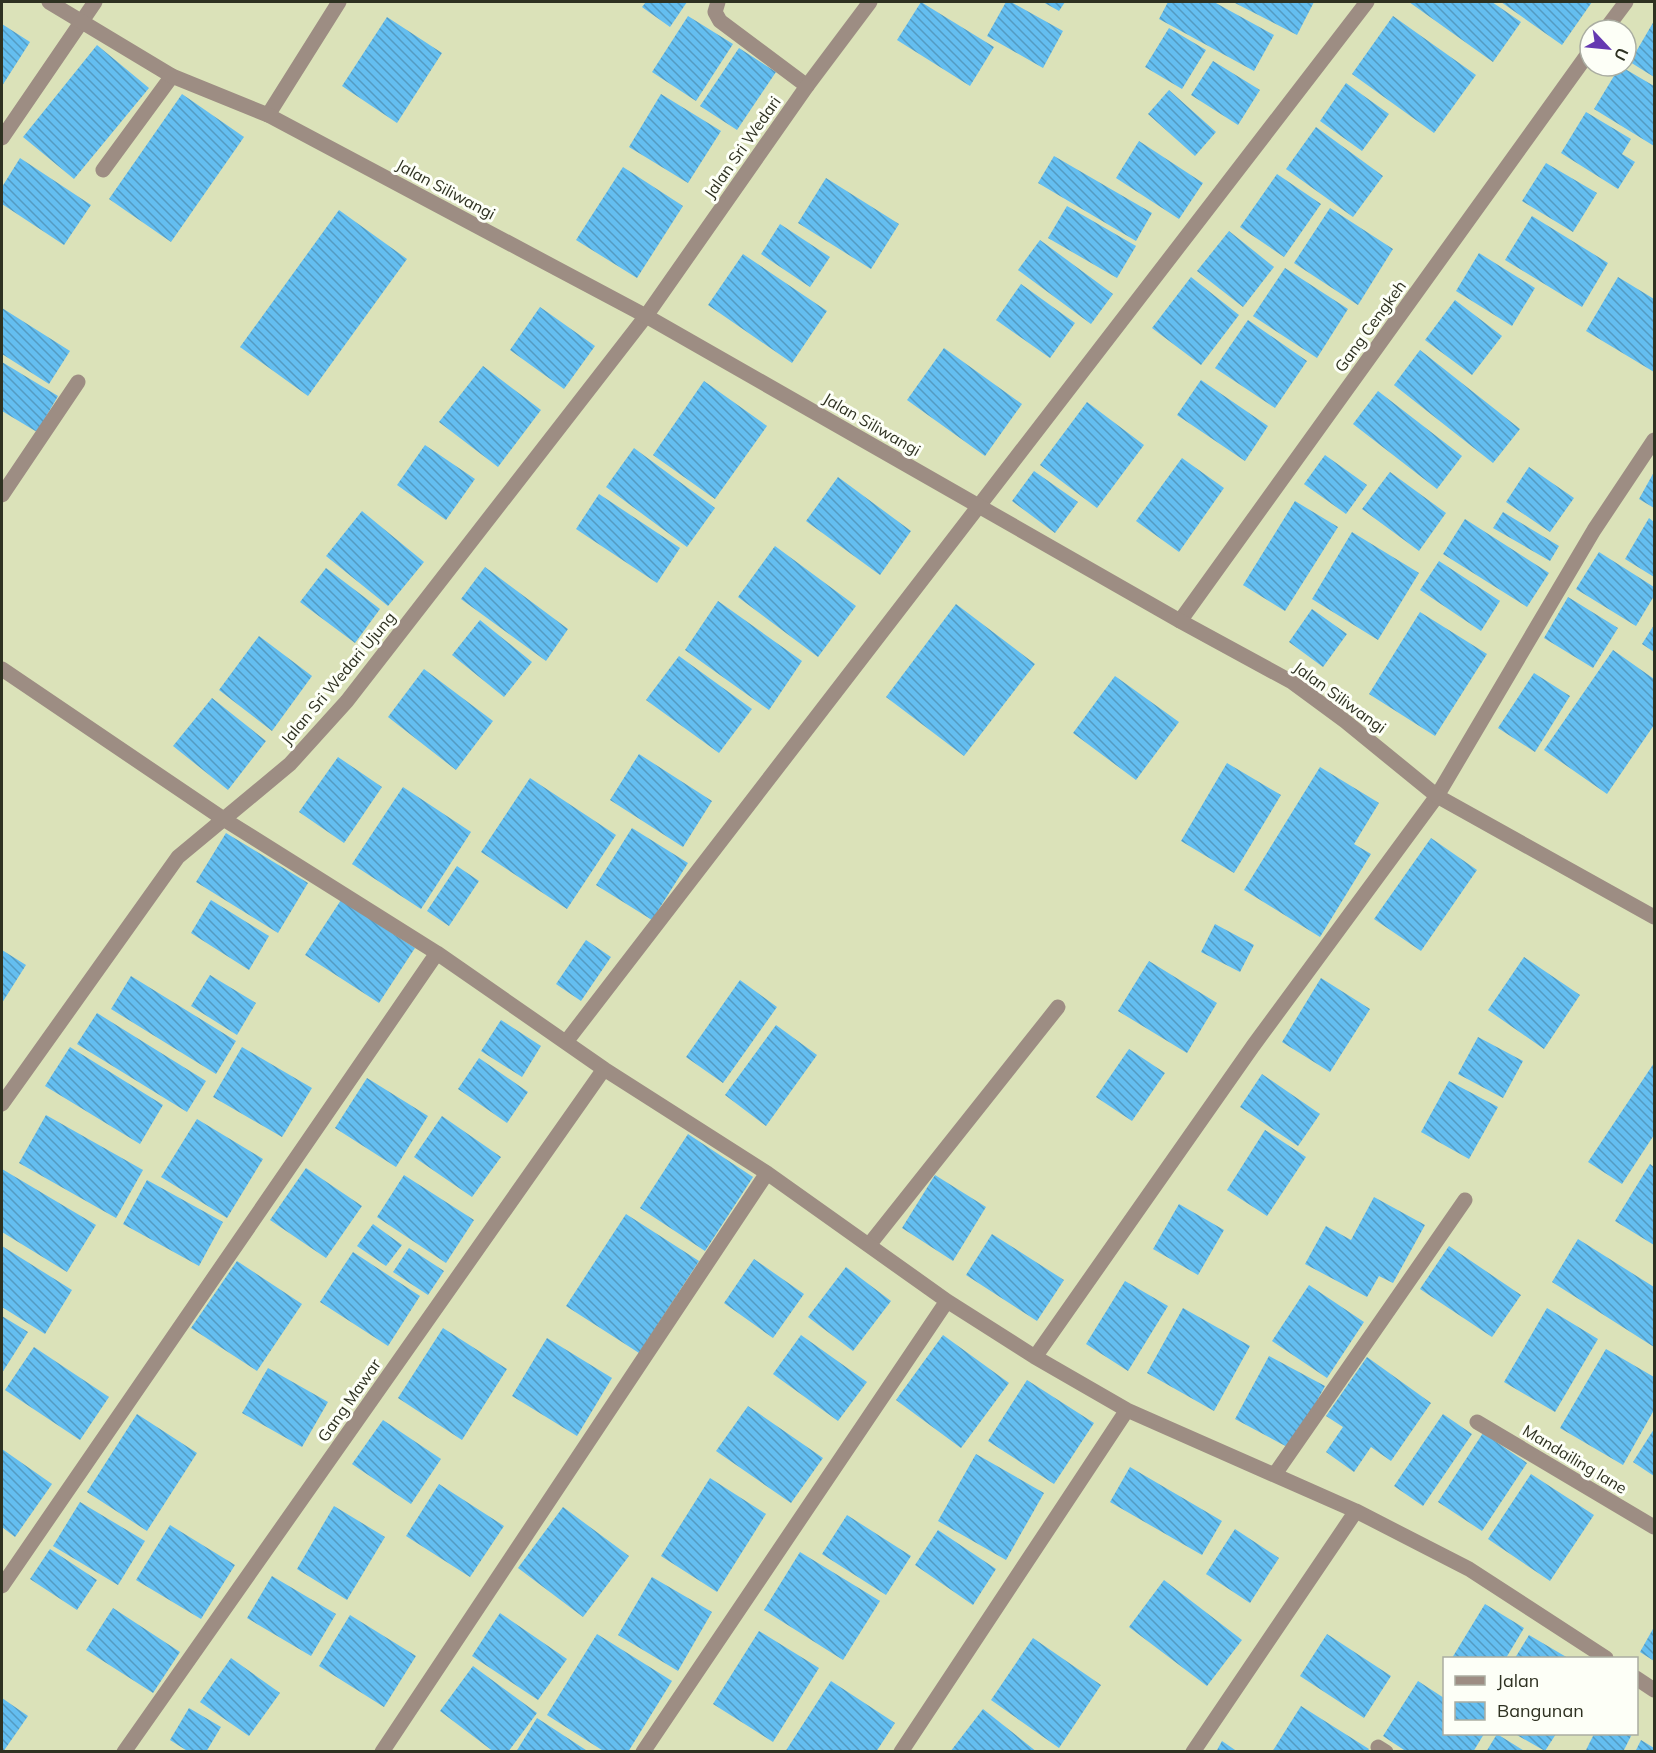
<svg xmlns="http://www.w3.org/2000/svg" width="1656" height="1753" viewBox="0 0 1656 1753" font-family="Mulish,sans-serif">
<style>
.building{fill:url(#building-back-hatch)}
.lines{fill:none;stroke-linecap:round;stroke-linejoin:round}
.service{stroke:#9d8d83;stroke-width:15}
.minor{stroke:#9d8d83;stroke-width:15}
.tertiary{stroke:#9d8d83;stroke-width:15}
.labels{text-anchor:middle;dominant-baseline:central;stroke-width:6;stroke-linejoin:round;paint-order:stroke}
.street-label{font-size:16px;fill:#2e3121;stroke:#fdfff7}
</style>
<defs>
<pattern id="building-back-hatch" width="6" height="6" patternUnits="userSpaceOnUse" patternTransform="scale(1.5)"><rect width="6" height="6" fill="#64bef0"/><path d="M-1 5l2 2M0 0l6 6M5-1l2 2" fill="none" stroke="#539bc2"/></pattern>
</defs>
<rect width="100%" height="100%" fill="#dbe2b9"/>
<!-- building -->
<path class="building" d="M646,2H687L670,27L642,7Z
M921,2L994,47L970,86L897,40Z
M1006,2H1011L1063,31L1043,68L987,36Z
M1043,2H1065L1059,11Z
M1168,2H1214L1274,35L1254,71L1159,19Z
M1233,2H1314L1297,35Z
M1409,2H1492L1521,22L1493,62Z
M1501,2H1592L1562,45Z
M688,16L733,44L696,101L652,72Z
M1393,16L1476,75L1434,133L1352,74Z
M387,17L442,53L397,123L342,86Z
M1654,21V77L1630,62Z
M2,24L30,42L2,86Z
M1169,28L1206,50L1182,89L1145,67Z
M97,45L149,88L74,179L23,137Z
M739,48L776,72L737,130L700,106Z
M1213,61L1260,90L1238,125L1191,95Z
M1620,66L1654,86V146L1594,109Z
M1346,83L1389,114L1362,151L1320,121Z
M1169,90L1216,132L1195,156L1148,114Z
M182,94L244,137L171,242L109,199Z
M661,94L721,131L688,183L629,147Z
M1586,112L1631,139L1622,154L1635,162L1618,189L1561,153Z
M1316,127L1383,176L1353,217L1286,169Z
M1139,141L1203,183L1179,219L1116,178Z
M1054,156L1152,213L1136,241L1038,183Z
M20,158L91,205L64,245L2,204V187Z
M1546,163L1597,193L1573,232L1522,201Z
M623,167L683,206L637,278L576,240Z
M1277,174L1321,204L1284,257L1240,227Z
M826,178L899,224L871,269L798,223Z
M1067,206L1136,246L1117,278L1048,238Z
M1330,208L1393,249L1358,305L1294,263Z
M339,210L407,259L308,396L240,347Z
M1532,216L1608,263L1582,307L1505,260Z
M780,224L830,257L810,287L761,254Z
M1229,231L1274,267L1243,307L1197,271Z
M1040,240L1113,294L1091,324L1018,270Z
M1479,253L1535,288L1512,326L1456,291Z
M743,254L827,311L792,363L708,305Z
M1285,268L1348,309L1317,358L1253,316Z
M1191,277L1239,315L1201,365L1152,328Z
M1618,277L1654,299V372L1586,331Z
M1021,284L1075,323L1050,358L996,320Z
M1455,300L1502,336L1472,375L1425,340Z
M540,307L595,346L564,389L510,350Z
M2,308L70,351L49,384L2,354Z
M1248,320L1307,361L1275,408L1215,368Z
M944,348L1022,404L985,456L907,400Z
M1420,350L1520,429L1493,463L1394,385Z
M2,362L58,396L37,432L2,411Z
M483,366L541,410L498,467L439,422Z
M1201,380L1268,426L1245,461L1177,415Z
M704,381L767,426L715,499L653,455Z
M1378,391L1462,456L1437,489L1353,424Z
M1087,402L1144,445L1097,508L1040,465Z
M425,445L475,479L446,520L397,485Z
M634,448L715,508L687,547L606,487Z
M1325,455L1367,485L1346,514L1304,484Z
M1182,458L1224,488L1179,552L1136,521Z
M1529,467L1574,498L1550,532L1506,502Z
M1034,471L1078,502L1055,533L1012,501Z
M1390,472L1446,513L1419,551L1362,509Z
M1654,472V508L1639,499Z
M838,477L911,531L880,575L806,521Z
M599,494L680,548L657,583L576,529Z
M1295,501L1338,527L1285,611L1243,585Z
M362,511L424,562L388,606L326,556Z
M1503,512L1559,546L1550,561L1493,528Z
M1649,518L1654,522V577L1625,559Z
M1465,519L1549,573L1527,607L1443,554Z
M1352,532L1419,573L1378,640L1312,599Z
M775,546L856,606L818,657L738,597Z
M1599,552L1654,587V596L1636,626L1576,589Z
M1439,561L1500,601L1481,631L1420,590Z
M485,567L568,629L546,661L461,599Z
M326,568L380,609L355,643L300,602Z
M1568,597L1618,628L1593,668L1544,638Z
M718,601L802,661L769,710L685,650Z
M956,604L1035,664L964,756L886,697Z
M1312,609L1347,634L1323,667L1289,642Z
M1420,612L1487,654L1435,736L1369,694Z
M480,620L532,662L504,697L452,655Z
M1654,625V652L1642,644Z
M259,636L312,676L272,731L219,690Z
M1613,650L1654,679V725L1607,794L1544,750Z
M679,656L752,709L719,753L646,700Z
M424,669L493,721L456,770L388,717Z
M1534,673L1570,696L1535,752L1498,728Z
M1115,676L1179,722L1136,780L1073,733Z
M212,698L266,741L228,790L173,746Z
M639,754L712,801L683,847L610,800Z
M338,757L382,787L344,843L299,812Z
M1227,763L1281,795L1234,873L1181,841Z
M1320,767L1379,803L1354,844L1371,854L1320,937L1244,890Z
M530,778L616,835L567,909L481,852Z
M403,787L471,832L421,909L352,864Z
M632,828L688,863L652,920L596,885Z
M226,833L308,883L278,933L196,882Z
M1431,838L1477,870L1421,951L1374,919Z
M457,866L479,881L449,926L427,911Z
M211,900L269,936L249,970L191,933Z
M341,900L415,948L379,1003L305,955Z
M1215,924L1254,945L1240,972L1201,952Z
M586,940L611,957L581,1001L556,984Z
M2,950L26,965L2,1003Z
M1524,957L1580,995L1544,1049L1488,1010Z
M1149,961L1217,1003L1187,1053L1118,1011Z
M210,975L256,1003L237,1035L191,1006Z
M131,976L236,1041L216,1074L111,1009Z
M1321,978L1370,1009L1330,1072L1282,1042Z
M740,980L777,1007L723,1083L686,1057Z
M97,1013L206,1081L187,1112L77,1044Z
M501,1020L541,1046L522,1077L481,1051Z
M776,1025L817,1055L766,1126L725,1095Z
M1478,1037L1523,1061L1503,1098L1458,1074Z
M70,1047L163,1105L140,1144L45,1086Z
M242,1047L312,1088L282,1137L213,1097Z
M1129,1049L1165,1073L1132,1121L1096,1097Z
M479,1058L528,1092L507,1123L458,1089Z
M1654,1063V1135L1622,1184L1588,1162Z
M1262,1074L1320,1114L1298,1146L1240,1107Z
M367,1078L428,1116L396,1167L335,1128Z
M1449,1081L1498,1107L1469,1159L1421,1132Z
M46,1115L143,1170L116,1218L19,1163Z
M442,1116L501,1157L472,1197L414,1157Z
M197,1119L263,1159L227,1218L161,1177Z
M1265,1130L1306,1157L1267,1216L1227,1190Z
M688,1134L753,1177L705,1251L640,1208Z
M1650,1164L1654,1167V1245L1615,1221Z
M306,1168L362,1206L326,1258L270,1220Z
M2,1169L96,1225L67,1272L2,1232Z
M404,1175L474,1220L446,1263L377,1217Z
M935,1175L986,1207L953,1261L902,1228Z
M147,1180L223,1222L199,1266L123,1224Z
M1374,1197L1425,1225L1393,1283L1379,1276L1367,1297L1305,1264L1326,1226L1351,1240Z
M1179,1204L1224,1230L1198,1275L1153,1249Z
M626,1214L699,1261L639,1353L566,1306Z
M373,1224L402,1245L386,1266L357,1246Z
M992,1234L1064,1280L1037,1321L966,1275Z
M1578,1239L1654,1287V1347L1552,1282Z
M2,1246L72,1290L45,1334L2,1307Z
M1449,1246L1521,1295L1492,1337L1420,1289Z
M409,1248L444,1271L428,1295L393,1272Z
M353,1252L420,1296L388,1346L320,1302Z
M754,1259L804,1294L773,1338L724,1303Z
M237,1261L302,1304L257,1371L191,1328Z
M846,1267L891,1301L853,1351L808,1317Z
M1125,1281L1168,1306L1128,1371L1086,1344Z
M1309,1285L1364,1322L1327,1378L1272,1341Z
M1183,1308L1250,1346L1214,1411L1147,1373Z
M1547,1308L1598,1339L1555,1412L1504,1382Z
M2,1316L28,1332L2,1373Z
M443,1328L507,1369L462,1440L398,1398Z
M801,1335L867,1382L838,1421L773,1374Z
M943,1335L1009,1383L961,1448L896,1400Z
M547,1338L612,1378L577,1436L512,1396Z
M34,1347L109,1397L80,1440L5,1390Z
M1606,1349L1654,1377V1410L1623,1465L1560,1428Z
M1269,1356L1325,1386L1291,1449L1235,1419Z
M1367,1357L1431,1403L1391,1461L1371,1447L1354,1472L1326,1452L1343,1427L1326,1416Z
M268,1368L328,1402L302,1447L242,1413Z
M1027,1380L1094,1423L1054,1484L988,1441Z
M748,1406L823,1458L791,1503L716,1451Z
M137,1414L197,1453L147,1531L87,1492Z
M1443,1414L1472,1434L1423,1506L1394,1486Z
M383,1420L441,1459L411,1504L352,1464Z
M1654,1429V1476L1633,1462Z
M1483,1433L1527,1463L1482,1531L1438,1502Z
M2,1449L52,1484L15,1537L2,1527Z
M976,1454L1044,1493L1006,1560L938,1521Z
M1130,1467L1222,1521L1202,1555L1110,1502Z
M1531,1474L1594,1515L1550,1581L1488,1539Z
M710,1478L766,1514L717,1592L661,1556Z
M439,1484L504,1526L470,1577L406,1536Z
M80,1502L145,1541L118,1585L53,1546Z
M334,1506L385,1537L347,1600L297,1569Z
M563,1507L629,1556L583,1617L518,1568Z
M847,1515L911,1556L886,1595L822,1554Z
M170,1525L235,1565L201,1619L136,1580Z
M1235,1529L1279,1558L1250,1603L1206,1574Z
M938,1530L996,1569L973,1605L915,1565Z
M50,1549L97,1580L77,1610L30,1579Z
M800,1552L880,1601L843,1660L764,1610Z
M272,1576L336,1614L311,1656L247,1618Z
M652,1577L712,1612L678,1671L618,1635Z
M1164,1580L1242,1640L1207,1686L1129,1627Z
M1485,1604L1524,1628L1506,1658H1452Z
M113,1608L180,1652L153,1693L86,1650Z
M500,1613L567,1659L538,1700L472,1656Z
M350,1615L416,1656L384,1707L319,1666Z
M1654,1627V1661L1640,1652Z
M759,1631L819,1668L773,1742L713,1704Z
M597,1634L672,1681L628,1752H605L547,1715Z
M1327,1634L1391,1676L1364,1718L1300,1676Z
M1529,1635L1568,1658H1515Z
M1033,1638L1101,1685L1059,1748L991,1700Z
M231,1658L280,1693L249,1736L200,1702Z
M473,1666L537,1713L508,1752H494L440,1711Z
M831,1681L895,1723L876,1752H785Z
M1418,1681L1444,1698V1734H1484L1473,1752H1407L1383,1736Z
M2,1698L28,1716L3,1752H2Z
M1301,1706L1369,1749L1367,1752H1272Z
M189,1708L221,1727L206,1752H189L170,1740Z
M983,1709L1037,1752H950Z
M537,1718L589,1752H516Z
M1497,1734L1526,1752H1486Z
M1515,1734H1556L1545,1751Z
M1594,1734H1632L1623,1752H1585Z
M1641,1740L1654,1748V1752H1635Z
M1222,1741L1238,1752H1216Z"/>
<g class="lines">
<!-- service -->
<path class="service" d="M718,2L715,12L720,21L807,86
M103,170L172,76
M869,1245L1058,1007"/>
<!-- minor -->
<path class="minor" d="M1605,30L1626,2
M268,115L339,2
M2,138L95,2
M2,495L78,382
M1180,621L1590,51
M2,669L225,820L437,953L604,1069L767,1173L947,1301L1035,1357L1127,1410L1356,1511L1469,1569L1606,1658
M566,1042L1367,2
M2,1104L178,857L290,764L347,701L646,316L807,86L870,2
M1035,1357L1253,1046L1437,796L1594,530L1654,440
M1477,1422L1654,1527
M1275,1474L1465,1200
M2,1586L437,953
M1636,1678L1654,1690
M1378,1747L1386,1752
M124,1752L604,1069
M382,1752L767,1173
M643,1752L947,1301
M901,1752L1127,1410
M1193,1752L1356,1511"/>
<!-- tertiary -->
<path class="tertiary" d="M49,2L172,76L268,115L646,316L1180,621L1292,682L1345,721L1437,796L1654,917"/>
</g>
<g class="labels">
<!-- street labels -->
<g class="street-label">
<text transform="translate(742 147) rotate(-55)">Jalan Sri Wedari</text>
<text transform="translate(446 189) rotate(28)">Jalan Siliwangi</text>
<text transform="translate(1370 326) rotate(-54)">Gang Cengkeh</text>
<text transform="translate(872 424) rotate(30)">Jalan Siliwangi</text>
<text transform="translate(338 678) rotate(-50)">Jalan Sri Wedari Ujung</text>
<text transform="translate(1340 697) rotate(36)">Jalan Siliwangi</text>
<text transform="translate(349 1400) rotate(-55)">Gang Mawar</text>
<text transform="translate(1575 1459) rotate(31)">Mandailing lane</text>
</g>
</g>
<!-- border -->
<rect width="1656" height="1753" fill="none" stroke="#2e3121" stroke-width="6"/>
<!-- legend -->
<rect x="1443" y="1657" width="195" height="78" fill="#fdfff7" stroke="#aaada1" stroke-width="1.5"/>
<rect x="1455" y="1676" width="30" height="9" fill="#9d8d83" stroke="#aaada1" stroke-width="1.5"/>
<text x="1497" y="1687" font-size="18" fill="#2e3121">Jalan</text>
<rect x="1455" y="1702" width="30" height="18" fill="url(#building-back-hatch)" stroke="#aaada1" stroke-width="1.5"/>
<text x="1497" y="1717" font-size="18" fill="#2e3121">Bangunan</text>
<!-- north arrow -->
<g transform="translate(1608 48) rotate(116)"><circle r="28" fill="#fdfff7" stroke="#aaada1" stroke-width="1.5"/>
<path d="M0-4.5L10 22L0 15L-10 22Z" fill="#6539b1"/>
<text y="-9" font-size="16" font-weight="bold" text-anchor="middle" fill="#2e3121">U</text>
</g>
</svg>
